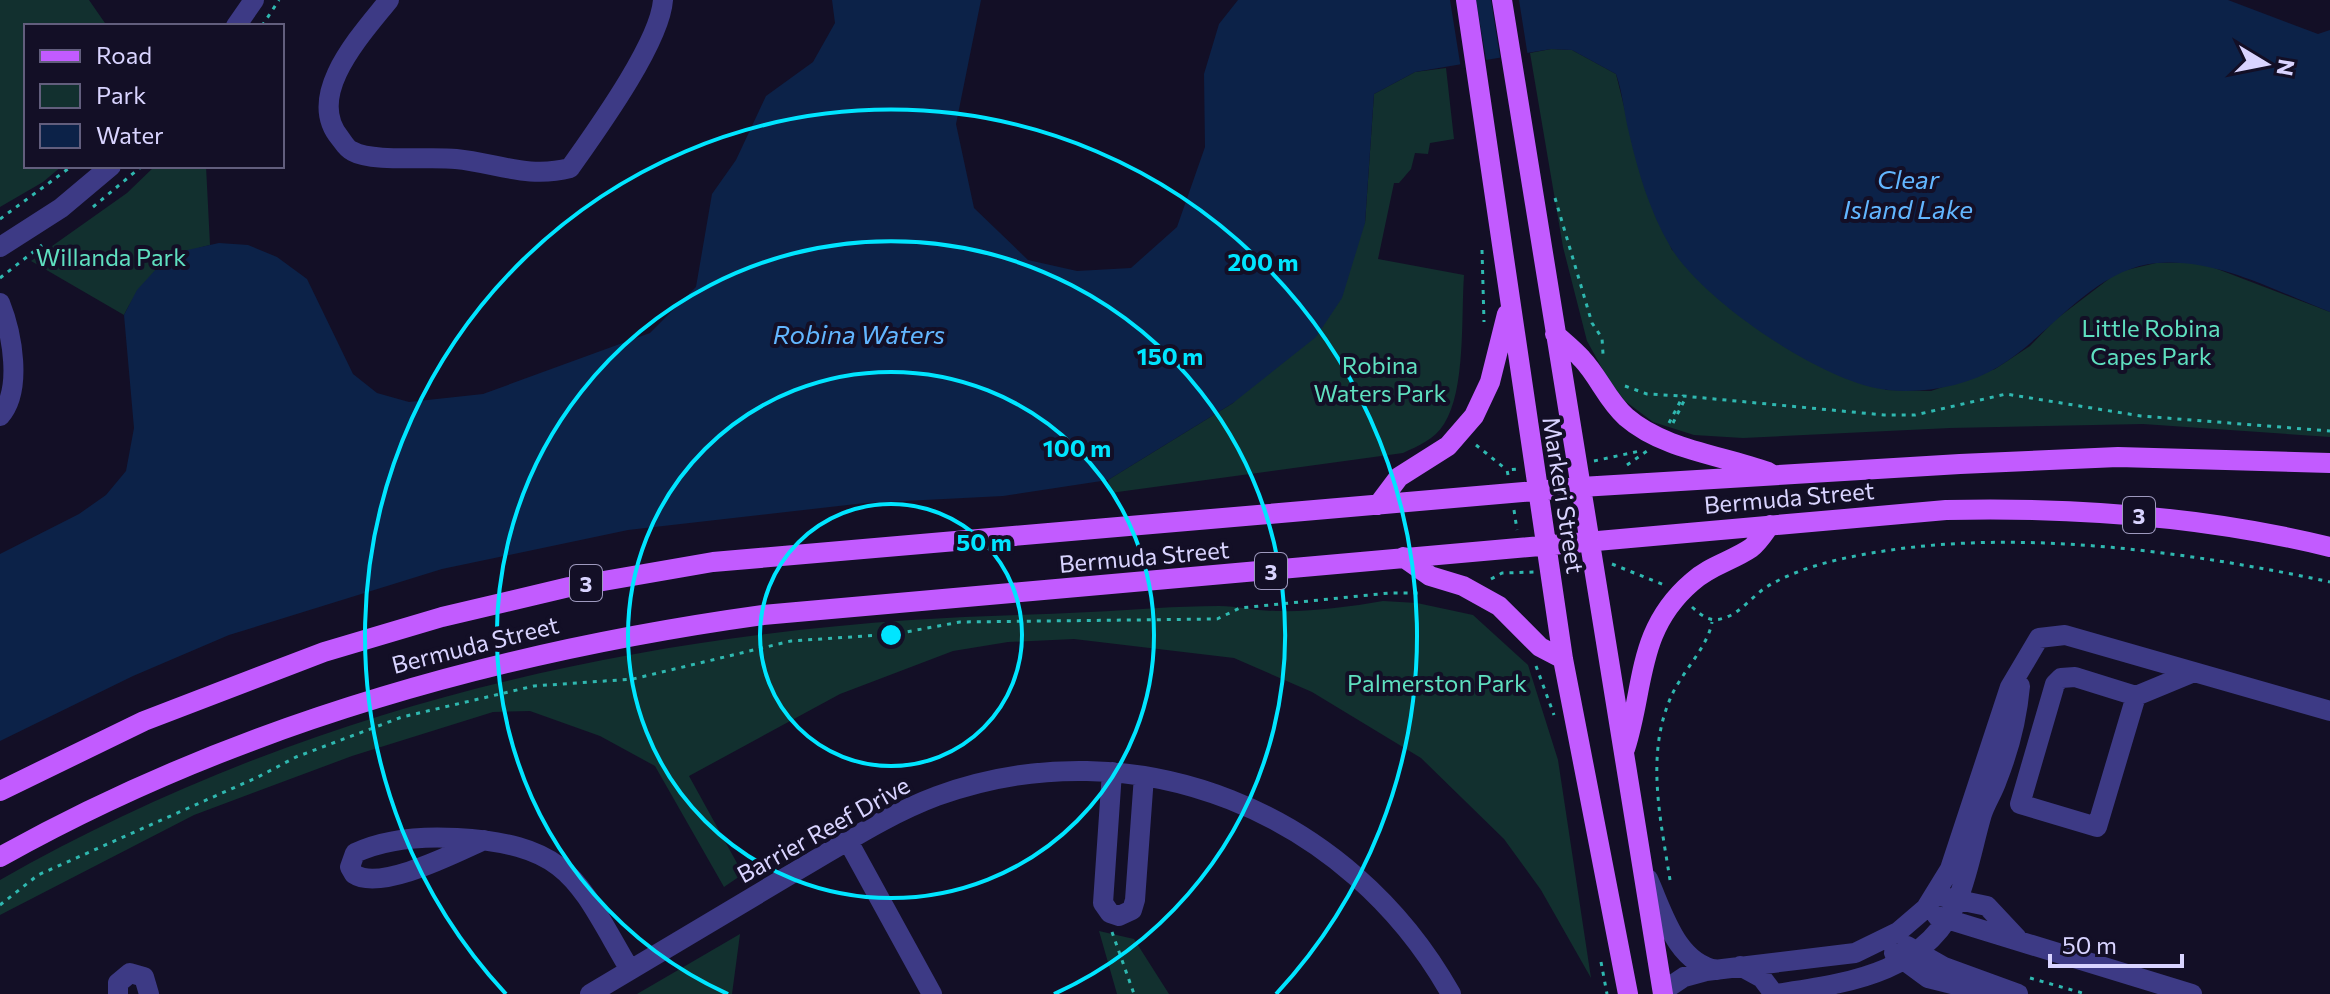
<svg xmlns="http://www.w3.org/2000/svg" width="2330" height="994" viewBox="0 0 2330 994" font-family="Commissioner,sans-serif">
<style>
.green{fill:#12302f}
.water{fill:#0c2248}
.pier{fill:#130f26}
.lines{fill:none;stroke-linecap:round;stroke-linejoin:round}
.path{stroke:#2fb8b0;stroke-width:3;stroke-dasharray:4 6;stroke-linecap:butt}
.minor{stroke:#3d3a85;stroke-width:20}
.major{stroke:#c25bff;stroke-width:20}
.ring{fill:none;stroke:#00e5ff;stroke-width:4}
.labels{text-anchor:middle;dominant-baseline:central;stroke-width:8;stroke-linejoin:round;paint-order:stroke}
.shield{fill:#130f26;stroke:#9e99be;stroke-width:2}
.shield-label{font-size:22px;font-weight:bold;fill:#d9d4ff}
.park-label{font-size:24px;fill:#5fe0c0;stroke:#130f26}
.street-label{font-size:24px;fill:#d9d4ff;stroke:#130f26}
.water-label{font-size:26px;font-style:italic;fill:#62b6ff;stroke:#130f26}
.centre{fill:#00e5ff;stroke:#130f26;stroke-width:4}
.ring-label{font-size:24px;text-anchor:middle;font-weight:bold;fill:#00e5ff;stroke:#130f26;stroke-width:8;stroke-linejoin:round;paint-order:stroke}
</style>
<rect width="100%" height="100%" fill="#130f26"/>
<!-- green -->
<path class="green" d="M0,0H89L107,26H26V166H62L43,182L0,207Z
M1551,49L1572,50L1616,74L1642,179L1672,250L1886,390L1931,391L1995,369L2030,346L2055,320L2118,272L2156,263L2199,262L2330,312V437L2143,424L1950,428L1743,438L1694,435L1653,422L1625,401L1608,379L1587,341L1563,247L1530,53Z
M1446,68L1454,139L1430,143L1428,154L1415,153L1411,169L1399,183H1394L1378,259L1464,275C1461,316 1466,390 1444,424C1435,439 1418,446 1403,453L1110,493L1108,480L1233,403L1365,223L1374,94L1415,72Z
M155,166H206L210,245C171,253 142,279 124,315L31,261L127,193Z
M1383,601L1417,603L1473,615L1528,665L1558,760L1591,978L1541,890L1504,839L1421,758L1312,692L1234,658L1074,639L1008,642L953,651L840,694L689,776L743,874L724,887L655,766L600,736L530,711L493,712L352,756L194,815L0,915V880C281,720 589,642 911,620C970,616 1030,615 1090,612C1133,610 1176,606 1219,606C1238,606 1257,611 1276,611C1312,612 1348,607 1383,601Z
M1099,931L1134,939L1169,994H1117Z
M740,934L732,994H637Z"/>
<!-- water -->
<path class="water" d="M832,0H981L956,124L974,208L1028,260L1077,271L1131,268L1177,227L1205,147L1204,74L1219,24L1238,0H2228L2318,34L2330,30V312C2275,291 2217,258 2157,263C2092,269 2051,335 1998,367C1967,386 1924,394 1888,390C1826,385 1701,300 1670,246C1650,212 1638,172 1629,133C1624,113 1623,94 1616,74L1572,50L1551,49L1415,72L1374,94L1365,223L1342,298L1316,337L1233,403L1108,480L1003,496L865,503L628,530L442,569L229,635L133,676L0,741V554L79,514L106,495L126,471L134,428L124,315L137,290L158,267L183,251L219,243L248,245L277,257L307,279L353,374L377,393L409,402L483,394L650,333L696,287L712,194L736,160L766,96L813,62L835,23Z"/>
<!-- pier -->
<path class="pier" d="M1450,0H1476L1487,65L1461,69Z
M1491,0H1519L1528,57L1501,63Z"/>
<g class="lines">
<!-- path -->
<path class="path" d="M262,26L279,0
M1555,198L1592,323L1602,338L1603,354
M93,207L142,166
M0,219L72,166
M1482,250L1484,322
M0,278L42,245
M1625,386L1647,394L1683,396
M1669,423L1683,396L1884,415H1915L2006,394L2141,416L2330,431
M1673,423L1686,397
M1476,445L1507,470
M1594,461L1640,451
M1627,465L1647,451
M1508,475L1507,470L1518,469
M1514,510L1517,530
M1612,564L1664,585
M1491,579L1502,573L1534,572
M1692,607C1702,616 1710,623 1724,618C1741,613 1753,595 1768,586C1802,566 1845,557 1884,551C2026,529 2190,552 2330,582
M1536,666L1554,715
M1670,880C1661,821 1645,755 1671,697C1681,673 1708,647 1712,622
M0,905L38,875L258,777L296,757L402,717L534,686L633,679L791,641L895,634L960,622L1217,619L1240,608L1389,593H1420
M1112,932L1134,994
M1601,962L1607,994
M2030,978L2086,994"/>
<!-- minor -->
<path class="minor" d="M389,0C362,34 304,95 340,138C343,142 347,149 352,151C373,163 430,156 456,159C497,163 528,179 570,168C596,131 660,43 663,0
M236,26L254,0
M0,247L61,208L111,166
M0,303C12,333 23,390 0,416
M2136,696L2097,827L2020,804L2055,684L2061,678L2075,677L2136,696L2194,672
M1112,772L1103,903L1110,913L1119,916L1132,910L1135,900L1144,776
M484,840C457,852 380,892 354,874L350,867L355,853C387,838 423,836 457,838C571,845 577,880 630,970
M848,841L932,994
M1648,879C1663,912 1676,963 1717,970
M1944,897L1987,906L2017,938
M1937,916L2192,994
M1907,946L1944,967L2018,994
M1894,953L1928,978L1980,991
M1740,966L1762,978L1774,994
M1663,991L1684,977L1706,971L1855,953L1898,932L1926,908L1950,869L2010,687L2039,638L2065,635L2330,711
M118,994V983L130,973L144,977L149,994
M590,994C657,954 725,914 793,873C840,846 886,815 937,796C1136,724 1349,812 1451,994
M1776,994C1847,983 1928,974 1959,896C1969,870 1974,841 1982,814C1986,802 1993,792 1997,780C2009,750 2017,719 2020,686"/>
<!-- major -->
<path class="major" d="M1466,0L1563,659L1628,994
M1502,0L1663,994
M1555,334C1564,342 1574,350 1582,359C1599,377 1607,400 1626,417C1664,450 1722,455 1768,472
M1378,505L1399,477L1448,446L1474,416L1490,382L1507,314
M1403,557L1430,576L1463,586L1499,606L1540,647L1563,659
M1625,749C1645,687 1636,630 1692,582C1709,566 1732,561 1751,548C1758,543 1765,532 1770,525
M0,791L144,721L324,652L442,617L569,587L713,562L1581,487L1960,464L2118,457L2330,463
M0,857C236,725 496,652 763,615L1946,510C2076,507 2204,516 2330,547"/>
</g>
<!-- distance rings -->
<g class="ring">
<circle cx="891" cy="635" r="131"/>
<circle cx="891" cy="635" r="263"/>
<path d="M728 994A394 394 0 1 1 1054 994"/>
<path d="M506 994A526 526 0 1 1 1276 994"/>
</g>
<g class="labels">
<!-- shield labels -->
<g class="shield">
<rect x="2123" y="497" width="32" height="36" rx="6"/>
<rect x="1255" y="553" width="32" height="36" rx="6"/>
<rect x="570" y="565" width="32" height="36" rx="6"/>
</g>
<g class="shield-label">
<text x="2139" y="515">3</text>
<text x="1271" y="571">3</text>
<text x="586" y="583">3</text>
</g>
<!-- park labels -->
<g class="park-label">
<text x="111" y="256">Willanda Park</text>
<text x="2151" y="327">Little Robina<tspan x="2151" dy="28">Capes Park</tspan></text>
<text x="1380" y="364">Robina<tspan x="1380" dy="28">Waters Park</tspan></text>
<text x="1437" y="682">Palmerston Park</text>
</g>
<!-- street labels -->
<g class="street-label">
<text transform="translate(1564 495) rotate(81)">Markeri Street</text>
<text transform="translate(1789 497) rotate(-5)">Bermuda Street</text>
<text transform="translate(1144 556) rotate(-5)">Bermuda Street</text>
<text transform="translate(475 644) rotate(-14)">Bermuda Street</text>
<text transform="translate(823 829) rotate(-29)">Barrier Reef Drive</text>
</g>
<!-- water labels -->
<g class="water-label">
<text x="1908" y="178">Clear<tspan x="1908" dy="30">Island Lake</tspan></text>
<text x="859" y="333">Robina Waters</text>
</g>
</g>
<circle cx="891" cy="635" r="12" class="centre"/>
<g class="ring-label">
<text x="1263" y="271">200 m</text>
<text x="1170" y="365">150 m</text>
<text x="1077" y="457">100 m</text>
<text x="984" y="551">50 m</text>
</g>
<!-- legend -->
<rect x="24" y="24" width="260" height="144" fill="#130f26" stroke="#625e7d" stroke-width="2"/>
<rect x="40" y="50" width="40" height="12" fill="#c25bff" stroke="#625e7d" stroke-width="2"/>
<text x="96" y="64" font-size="24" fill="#d9d4ff">Road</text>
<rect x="40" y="84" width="40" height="24" fill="#12302f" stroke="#625e7d" stroke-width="2"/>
<text x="96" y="104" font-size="24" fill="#d9d4ff">Park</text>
<rect x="40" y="124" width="40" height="24" fill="#0c2248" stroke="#625e7d" stroke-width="2"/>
<text x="96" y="144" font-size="24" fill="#d9d4ff">Water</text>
<!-- north arrow -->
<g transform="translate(2266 64) rotate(100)" stroke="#130f26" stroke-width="6" paint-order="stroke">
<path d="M0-6L14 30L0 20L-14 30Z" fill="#d9d4ff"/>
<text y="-12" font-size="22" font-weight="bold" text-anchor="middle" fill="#d9d4ff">N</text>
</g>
<!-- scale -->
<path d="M2050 954v12h132v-12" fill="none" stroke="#d9d4ff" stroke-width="4"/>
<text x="2062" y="954" font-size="24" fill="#d9d4ff" stroke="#130f26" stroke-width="6" paint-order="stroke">50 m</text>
</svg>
